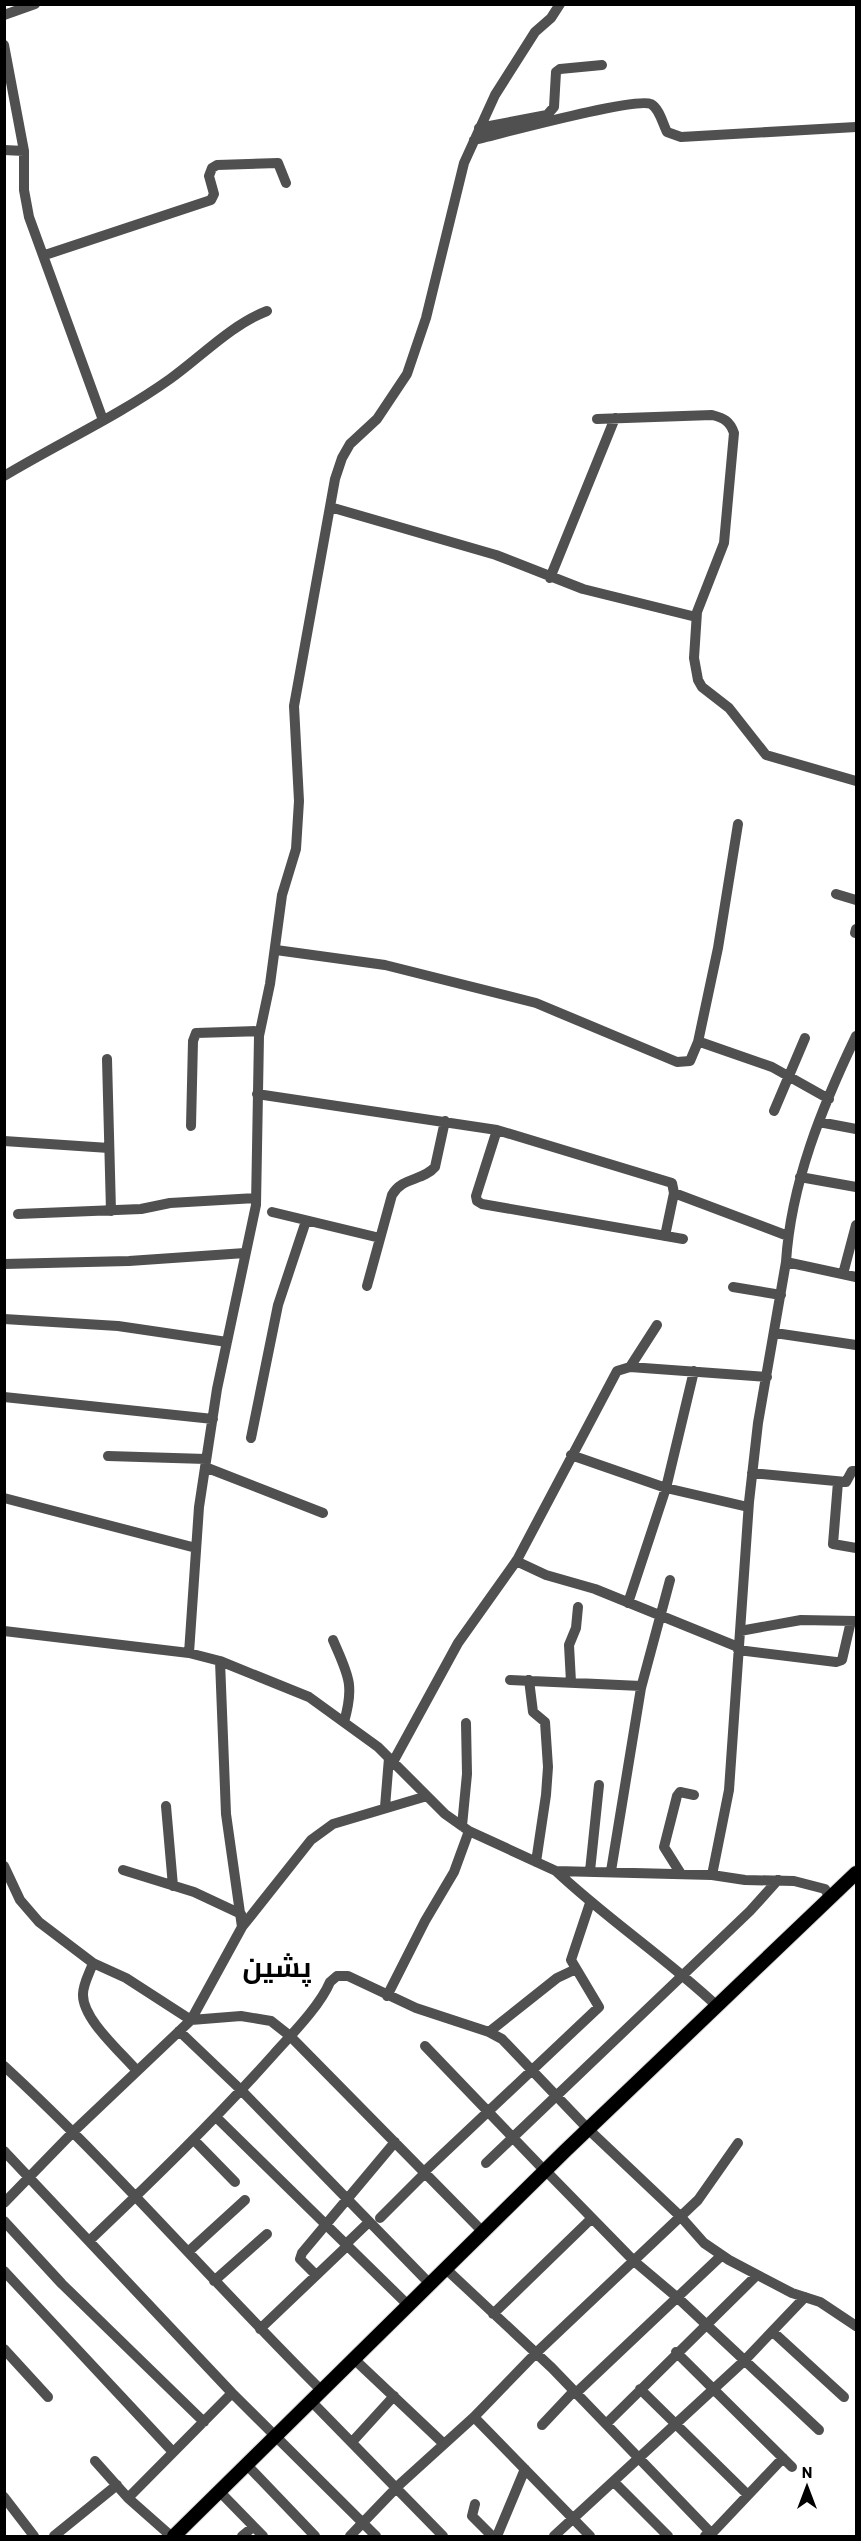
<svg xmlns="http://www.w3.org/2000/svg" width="861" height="2541" viewBox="0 0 861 2541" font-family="Barlow,Cairo,sans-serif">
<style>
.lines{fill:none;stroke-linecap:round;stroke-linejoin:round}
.major-casing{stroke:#dbdbdb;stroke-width:16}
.minor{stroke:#505050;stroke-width:10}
.major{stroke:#000;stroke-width:14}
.labels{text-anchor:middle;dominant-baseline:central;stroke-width:6;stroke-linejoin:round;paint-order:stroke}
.town-label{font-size:28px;font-weight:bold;fill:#000;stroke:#fff}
</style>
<rect width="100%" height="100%" fill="#fff"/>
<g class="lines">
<defs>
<path id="major" d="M174,2536L565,2151L856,1873"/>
</defs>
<!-- major casing -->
<use href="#major" class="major-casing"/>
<!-- minor -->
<path class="minor" d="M4,15L35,4
M4,45L24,151V190L29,217L103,420
M479,128L547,115L554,107L556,72L560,69L602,65
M474,140C500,134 634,97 651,104C659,108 663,124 667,132L681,137L856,127
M4,150L24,151
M45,255L211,200L214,194L209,176L212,168L217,165L278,163L286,183
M597,419L712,415C724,418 730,421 734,433L724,543L697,612L694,658L698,680L702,687L729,708L766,755L856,781
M4,476C59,443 118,416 170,379C202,356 231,325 267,311
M330,507L496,555L583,589L696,617
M550,578L615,418
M836,894L856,900
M855,933L856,929
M276,950L385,965L536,1003L677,1062L690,1061L698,1042L703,1043L772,1067L829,1099
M698,1042L718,948L738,824
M107,1059L111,1211
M257,1094L497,1130L672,1183L674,1193L788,1236
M774,1111L805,1038
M819,1122L856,1129
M191,1126L193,1041L196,1033L260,1031
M497,1130L476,1196L477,1201L482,1204L683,1239
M4,1141L109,1148
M800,1177L856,1187
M272,1212L380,1238
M18,1214L141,1209L170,1203L256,1198
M665,1236L674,1193
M786,1262L856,1277
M4,1264L129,1261L245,1253
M843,1274L856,1225
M367,1286L392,1195C402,1177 423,1181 435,1167L445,1121
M733,1287L781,1295
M4,1319L118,1326L227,1342
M775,1333L856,1345
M630,1367L657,1325
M4,1397L213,1419
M251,1438L278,1305L306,1221
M571,1455L666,1488L748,1507
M108,1456L206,1459
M205,1467L323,1513
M752,1473L846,1482L852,1471H856
M838,1482L833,1544L856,1548
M4,1498L196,1548
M516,1561L546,1575L595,1589L738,1647
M628,1603L666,1488L694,1371
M4,1631L189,1653L220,1661L309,1697L378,1747L445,1814L469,1831L556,1871L712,1875
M740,1631L801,1620L856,1621
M333,1640C348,1675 355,1684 344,1722
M738,1650L836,1662L842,1660L851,1621
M189,1653L199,1507L217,1389L256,1205L259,1036L270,984L282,895L296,849L299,801L294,706L335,479L342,458L350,444L377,419L407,374L426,318L464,163L495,95L535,32L551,18L560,4
M510,1680L641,1686
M529,1680L533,1712L545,1722L548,1767L546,1795L536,1862
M571,1682L569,1645L576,1628L578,1607
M393,1762L458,1643L517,1560L617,1371L630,1367L767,1377
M166,1806L173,1886
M385,1807L389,1758
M462,1826L467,1774L466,1723
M4,1866L20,1900L39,1922L93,1963L126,1978L191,2020L241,2016L271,2021L290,2036L484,2233
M123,1870L194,1892L241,1914
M556,1871C607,1919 666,1958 717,2006
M590,1871L599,1785
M611,1871L641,1688L670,1580
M681,1874L664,1847L677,1796L680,1792L694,1795
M830,1898L825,1889L794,1881L745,1880L712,1875L729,1790L749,1502L758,1423L786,1262C791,1183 822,1107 856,1036
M242,1927L311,1840L333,1824L427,1796
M93,1963C90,1972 83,1984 83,1994C82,2019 122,2053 137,2071
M387,1996L425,1921L454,1872L469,1831
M179,2031L241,2090L430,2284
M489,2032L557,1978L576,1969
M425,2046L545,2171
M4,2066C116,2169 214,2284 322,2391
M216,2117L408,2305
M194,2140L235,2182
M4,2151L232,2393L376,2536
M486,2163L750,1911L778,1880
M546,2171L634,2261L679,2299L819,2430
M424,2172L599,2007L571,1960L590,1903
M4,2203L74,2131L191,2020L242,1927L226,1814L220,1661
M380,2218L425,2173
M4,2221L62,2284L204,2422
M89,2241C152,2181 215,2120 274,2054C291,2035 320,2006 330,1982L337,1976H348L416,2008L489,2032L502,2039L588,2129L681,2217L704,2243L729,2260L792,2293L820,2302L856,2326
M346,2244L369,2222
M188,2252L245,2200
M446,2269L552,2368L710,2532L705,2536
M4,2271L173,2452
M316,2275L300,2259L302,2253L395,2142
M214,2281L267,2234
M493,2314L591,2219
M260,2329L347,2246
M773,2332L844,2397
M4,2349L48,2397
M676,2352L792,2467
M354,2359L444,2444
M640,2389L748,2495
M576,2393L721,2256
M311,2401L443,2536
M474,2417L590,2536
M606,2424L757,2275
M542,2425L574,2391
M352,2442L394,2396
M95,2461L128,2498L171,2536
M247,2465L315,2536
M614,2482L668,2536
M220,2492L263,2536
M4,2497L34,2536
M128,2498L232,2393
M475,2504L472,2516L492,2536
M714,2531L783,2458
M54,2536L117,2485
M242,2536L253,2527
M350,2536L399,2485L474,2417L536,2353L698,2200L738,2143
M497,2536L525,2469
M554,2536L744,2361L805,2297"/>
<!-- major -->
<use href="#major" class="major"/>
</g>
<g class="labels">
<!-- town labels -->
<g class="town-label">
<text x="277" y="1966">پشین</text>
</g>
</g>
<!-- border -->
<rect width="861" height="2541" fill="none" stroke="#000000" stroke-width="12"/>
<!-- north arrow -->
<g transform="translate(807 2487)" stroke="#ffffff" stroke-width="4.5" paint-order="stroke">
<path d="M0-4.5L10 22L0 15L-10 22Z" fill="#000000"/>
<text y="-9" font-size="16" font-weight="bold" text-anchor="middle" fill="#000000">N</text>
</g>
</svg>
